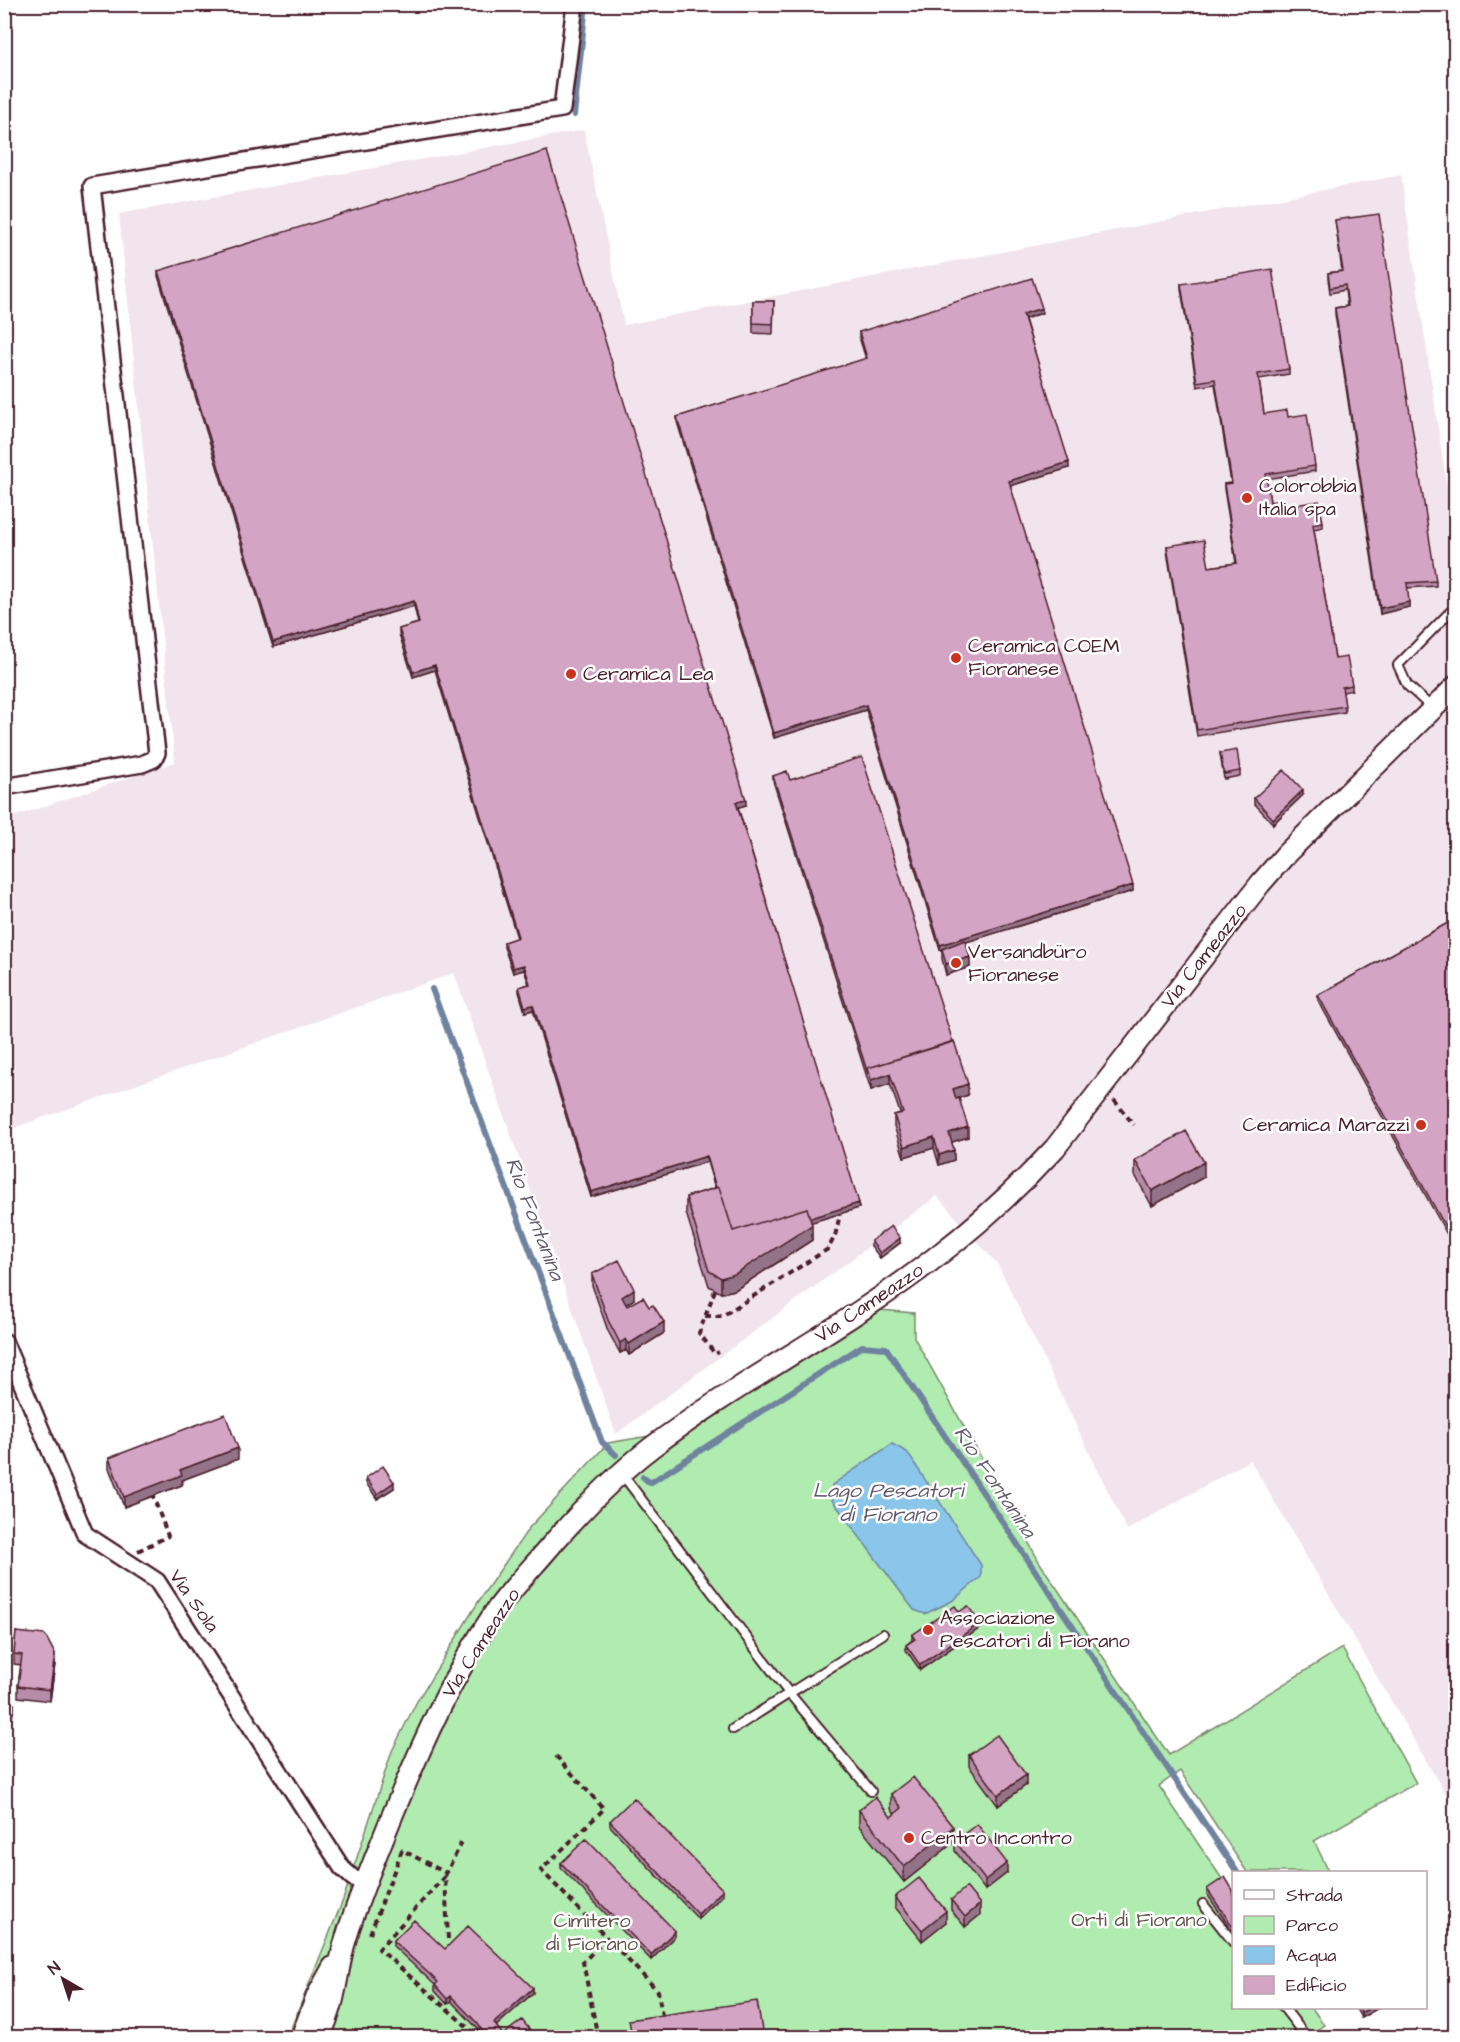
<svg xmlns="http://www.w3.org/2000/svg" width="1460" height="2042" viewBox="0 0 1460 2042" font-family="'Architects Daughter',sans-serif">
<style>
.built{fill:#f2e4ed}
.green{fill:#b0ebb0;stroke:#7d856e;stroke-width:1.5}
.water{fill:#8ac6ea;stroke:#70839e;stroke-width:1.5}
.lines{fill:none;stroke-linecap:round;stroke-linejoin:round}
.stream{stroke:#70839e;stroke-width:6}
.service-casing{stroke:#4a1f2b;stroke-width:12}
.minor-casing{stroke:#4a1f2b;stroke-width:20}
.tertiary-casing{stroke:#4a1f2b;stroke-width:24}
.path{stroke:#4a1f2b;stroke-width:4;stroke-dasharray:6 4.5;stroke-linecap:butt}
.service{stroke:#fff;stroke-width:8}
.minor{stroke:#fff;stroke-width:15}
.tertiary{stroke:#fff;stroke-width:20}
.wall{fill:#b68da9;stroke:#4a1f2b;stroke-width:1.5}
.shaded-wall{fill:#947389;stroke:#4a1f2b;stroke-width:1.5}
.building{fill:#d4a4c4;stroke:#4a1f2b;stroke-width:1.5}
.poi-dot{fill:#c8321e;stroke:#fff;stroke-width:2}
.labels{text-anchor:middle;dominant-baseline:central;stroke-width:5;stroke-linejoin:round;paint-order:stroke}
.poi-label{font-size:20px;fill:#4a1f2b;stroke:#fff;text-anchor:start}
.street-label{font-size:20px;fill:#4a1f2b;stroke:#fff}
.park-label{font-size:20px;fill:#64524c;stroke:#fff}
.water-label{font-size:21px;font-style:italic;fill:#60596e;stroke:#fff}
</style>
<rect width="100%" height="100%" fill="#fff"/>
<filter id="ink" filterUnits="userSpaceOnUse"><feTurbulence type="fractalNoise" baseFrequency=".0167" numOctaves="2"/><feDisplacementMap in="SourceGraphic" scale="12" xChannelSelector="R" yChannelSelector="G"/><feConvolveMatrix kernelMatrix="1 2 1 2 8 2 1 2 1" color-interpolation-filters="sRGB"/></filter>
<g filter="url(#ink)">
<!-- built -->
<path class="built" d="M584,130L624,325L1401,175L1456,549L1455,1810L1250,1460L1127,1530L998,1265L937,1196L616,1434L454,973L5,1131L4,820L175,762L119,214Z"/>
<!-- green -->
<path class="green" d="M857,1308L914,1313V1337L1040,1563L1169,1755L1342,1648L1416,1783L1314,1841L1329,1872H1247L1180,1771L1159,1786L1233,1895L1234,2008H1312L1324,2025L1306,2037L287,2038L343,1900L392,1751L417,1701L482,1596L529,1528L608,1443L673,1432Z"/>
<!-- water -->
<path class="water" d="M892,1444L907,1452L981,1565V1577L952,1601L925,1614L914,1610L832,1500V1485Z"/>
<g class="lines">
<!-- stream -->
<path class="stream" d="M574,115L586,4
M432,989L602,1442L616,1455
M643,1477L650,1483L862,1346L886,1348L1237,1872"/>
<defs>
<path id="service" d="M1432,708L1407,685L1398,665L1450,612
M622,1474L789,1693L871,1791
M733,1729L883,1634
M1203,1904L1234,1943
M1284,2008L1307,2038"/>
<path id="minor" d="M4,787L142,764L154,759L157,753L92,186L562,109L575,4
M4,1341L85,1534L157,1581L342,1868L353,1878L366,1883"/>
<path id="tertiary" d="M301,2038L317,1996L333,1967
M320,2038C324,2026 329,2015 332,2003C337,1984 339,1964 344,1945C356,1903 374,1861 390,1821C420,1748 451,1677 495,1612C512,1588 534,1566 553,1543C583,1509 615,1475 652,1447C743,1379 846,1327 936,1257C979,1224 1019,1187 1055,1148L1260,884L1287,853L1456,686"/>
</defs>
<!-- service casing -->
<use href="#service" class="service-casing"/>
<!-- minor casing -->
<use href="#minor" class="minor-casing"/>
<!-- tertiary casing -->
<use href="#tertiary" class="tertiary-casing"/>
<!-- path -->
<path class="path" d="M1114,1100L1134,1125
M715,1290L699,1333L715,1354L719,1352
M705,1316H722L828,1249L835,1236L840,1214
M138,1551L168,1536L153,1496
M556,1756L604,1809L541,1870L658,1991L662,2016
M445,1876L379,1949L471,2030L474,2038
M370,1934L402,1850L446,1873
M448,1939L445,1876L461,1843
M598,2038L583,1962L607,1938"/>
<!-- service -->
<use href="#service" class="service"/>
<!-- minor -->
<use href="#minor" class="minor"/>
<!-- tertiary -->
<use href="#tertiary" class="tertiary"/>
</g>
<!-- wall -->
<path class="wall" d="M1335,220L1436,581V586L1407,588L1409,607L1380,614L1335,314V308L1347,306L1345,290L1330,293L1328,278V273L1342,271Z
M158,271L746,805L738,807L859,1208L811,1222L812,1240L735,1290L721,1293L709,1286L686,1213V1197L715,1188L707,1162L591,1197L533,1010L525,1012L519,992V987L529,984L524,970L513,973L504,947V942L517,938L435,670L413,677L399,634V629L418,623L414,606L273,647L158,276Z
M1181,284L1289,369V374L1259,379L1264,414L1288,417L1315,466V471L1266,479L1270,502L1277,508L1323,522V527L1314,529L1335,659L1352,685V690L1343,692L1345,712L1197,736L1167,551V546L1209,567L1236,563L1224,489V484L1231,483L1215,384L1197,387L1181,289Z
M753,301H774L773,334L753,333Z
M1042,313L1025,319L1069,468L1010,486L1133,891L966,942L970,967L946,975L942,959V950H940L866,710L774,738L677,422V417L866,359L859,337V332Z
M1220,753L1240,771V776L1224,779Z
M773,776L790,780L968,1095L956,1099L968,1137L952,1142L954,1160L939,1165L934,1148L904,1157L894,1126V1115L900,1113L890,1084L871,1090L773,781Z
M1303,795L1273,824L1254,803V798Z
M1455,919V1249L1318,1000V995Z
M1135,1160L1204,1177L1152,1206L1135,1175Z
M871,1241L900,1243L880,1258L871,1246Z
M592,1274L634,1299L626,1304L627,1306L664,1333L629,1355L626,1350L620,1353L608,1331L592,1285Z
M109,1458L238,1459L182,1480V1485L124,1507L109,1468Z
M366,1478L394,1488L377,1499L366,1483Z
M959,1612L980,1628L920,1670L906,1650V1645L912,1640V1635Z
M16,1632L55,1664L50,1701L18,1697V1686L21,1665L14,1664V1654Z
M4,1701L14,1709L9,1727L4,1726Z
M969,1755L1026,1785L998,1806L969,1766Z
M891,1794L953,1843L904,1882L859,1826V1810L891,1817L895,1814L891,1809Z
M610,1821L723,1895L698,1919L610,1826Z
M955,1841L1007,1873L985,1890L955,1851Z
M561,1863L675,1936L651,1960L561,1868Z
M1207,1889L1233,1890V1932L1207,1894Z
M895,1897L946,1922L922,1941L895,1907Z
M951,1900L980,1915L965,1927L951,1910Z
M393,1941L445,1949L533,1993L496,2026L503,2035L530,2037H483L478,2029L451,2001L447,2004L435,1991V1985L393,1946Z
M1355,2007H1380L1361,2018Z"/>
<!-- shaded-wall -->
<path class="shaded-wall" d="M1042,308V313L1023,319V314Z
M1069,462V468L1009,486V481Z
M414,601V606L273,647V642Z
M1409,602V607L1380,614V608Z
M435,665V670L413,677V672Z
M866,705V710L774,738V733Z
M1303,790V795L1273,824V819Z
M746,800V805L736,808V802Z
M1133,885V891L940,950V945Z
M970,957V967L946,975V964Z
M524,965V970L513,973V968Z
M533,1005V1010L525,1012V1007Z
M890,1074V1084L871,1090V1080Z
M968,1084V1095L953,1100V1089Z
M968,1127V1137L949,1143V1133Z
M934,1137V1148L904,1157V1147Z
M954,1150V1160L939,1165V1155Z
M707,1156V1162L591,1197V1192Z
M1204,1162V1177L1152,1206V1191Z
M859,1203V1208L733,1246V1241Z
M812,1225V1240L735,1290L721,1293V1278Z
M900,1238V1243L880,1258V1253Z
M634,1289V1299L622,1307V1297Z
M664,1322V1333L629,1355V1344Z
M626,1339V1350L620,1353V1343Z
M238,1448V1459L182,1480V1485L124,1507V1497L180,1470Z
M394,1482V1488L377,1499V1494Z
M980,1623V1628L920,1670V1665Z
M55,1654V1664L50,1701V1690Z
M14,1704V1709L9,1727V1722Z
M1026,1775V1785L998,1806V1795Z
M953,1827V1843L904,1882V1867Z
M1007,1863V1873L985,1890V1880Z
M723,1890V1895L698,1919V1914Z
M980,1904V1915L965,1927V1917Z
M946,1911V1922L922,1941V1930Z
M675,1931V1936L651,1960V1955Z
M533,1988V1993L494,2028V2023Z
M451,1996V2001L447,2004V1999Z
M1371,2007H1380L1361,2018V2013Z
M530,2030V2037H520Z"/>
<!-- building -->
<path class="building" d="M547,151L746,800L736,802L859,1203L810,1218L807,1208L733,1231L719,1187L716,1188L707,1156L591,1192L533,1005L525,1007L519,987L530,984L524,965L513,968L504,942L518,937L435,665L413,672L399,629L419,623L414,601L273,642L158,271Z
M1379,214L1436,581L1407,583L1409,602L1380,608L1335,308L1348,306L1345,285L1330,288L1328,273L1343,271L1335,220Z
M1272,269L1289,369L1258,374L1264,414L1287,410L1288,417L1307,414L1315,466L1266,474L1270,502L1275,501L1277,508L1319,501L1323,522L1313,524L1335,659L1347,657L1352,685L1342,687L1345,706L1197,730L1167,546L1204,540L1209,567L1237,563L1224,484L1232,483L1215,379L1197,382L1181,284Z
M1032,278L1042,308L1023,314L1069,462L1009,481L1133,885L940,945L866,705L774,733L677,417L867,358L859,332Z
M753,301H774L773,324L753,323Z
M1237,750L1240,771L1224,774L1220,753Z
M862,757L953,1042L868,1068V1074L773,776L787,771L790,780Z
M1284,770L1303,790L1273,819L1254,798Z
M1455,919V1244L1318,995Z
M965,940L970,957L946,964L942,949Z
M954,1041L968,1084L953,1089L956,1099L959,1098L968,1127L949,1133L954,1150L939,1155L934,1137L904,1147L894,1115L903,1113L890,1074L871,1080L868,1068Z
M1186,1131L1204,1162L1152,1191L1135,1160Z
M719,1187L733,1231L807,1208L812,1225L735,1274L721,1278L709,1271L686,1197Z
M891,1226L900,1238L880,1253L871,1241Z
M619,1260L634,1289L622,1297L627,1306L643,1297L649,1307L653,1305L664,1322L629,1344L626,1339L620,1343L608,1320L592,1274Z
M225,1414L238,1448L180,1470L182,1475L124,1497L109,1458Z
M383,1466L394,1482L377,1494L366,1478Z
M955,1606L959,1612L968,1606L980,1623L920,1665L906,1645L915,1639L912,1635Z
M16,1632L45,1635L55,1654L50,1690L18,1686L22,1655L14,1654Z
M4,1701L14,1704L9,1722L4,1721Z
M997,1735L1026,1775L998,1795L969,1755Z
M913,1777L953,1827L904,1867L859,1810L875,1797L891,1817L902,1808L891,1794Z
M634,1798L723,1890L698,1914L610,1821Z
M977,1824L1007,1863L985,1880L955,1841Z
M586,1839L675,1931L651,1955L561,1863Z
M1225,1877L1233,1890V1927L1207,1889Z
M919,1878L946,1911L922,1930L895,1897Z
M966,1887L980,1904L965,1917L951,1900Z
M414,1920L445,1949L468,1926L533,1988L494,2023L503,2035L500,2037H486L478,2024L451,1996L447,1999L435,1985L438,1982L393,1941Z
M757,2001L763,2036L753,2037H632L629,2020Z
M1358,2007H1371L1361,2013Z
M522,2020L530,2030L520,2037H500Z"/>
</g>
<!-- markers -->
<g class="poi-dot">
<circle cx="1247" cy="498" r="6"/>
<circle cx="956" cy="658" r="6"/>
<circle cx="571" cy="674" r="6"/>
<circle cx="956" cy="963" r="6"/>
<circle cx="1421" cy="1125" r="6"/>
<circle cx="928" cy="1630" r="6"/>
<circle cx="909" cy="1838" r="6"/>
</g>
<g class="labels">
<!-- poi labels -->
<g class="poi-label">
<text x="1259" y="486">Colorobbia<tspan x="1259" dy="23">Italia spa</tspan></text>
<text x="968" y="646">Ceramica COEM<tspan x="968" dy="23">Fioranese</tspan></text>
<text x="583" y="674">Ceramica Lea</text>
<text x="968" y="952">Versandbüro<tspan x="968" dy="23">Fioranese</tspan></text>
<text x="1409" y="1125" text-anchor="end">Ceramica Marazzi</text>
<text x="940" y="1618">Associazione<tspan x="940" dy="23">Pescatori di Fiorano</tspan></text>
<text x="921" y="1838">Centro Incontro</text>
</g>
<!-- street labels -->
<g class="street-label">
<text transform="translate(1204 956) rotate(-52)">Via Cameazzo</text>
<text transform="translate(869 1303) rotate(-34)">Via Cameazzo</text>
<text transform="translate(194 1601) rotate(55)">Via Sola</text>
<text transform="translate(481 1643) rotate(-57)">Via Cameazzo</text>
</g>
<!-- park labels -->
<g class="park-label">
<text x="1139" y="1920">Orti di Fiorano</text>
<text x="592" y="1921">Cimitero<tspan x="592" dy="23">di Fiorano</tspan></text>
</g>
<!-- water labels -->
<g class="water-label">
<text transform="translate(535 1219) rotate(69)">Rio Fontanina</text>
<text transform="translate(995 1482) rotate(56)">Rio Fontanina</text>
<text x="888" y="1490">Lago Pescatori<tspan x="888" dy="24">di Fiorano</tspan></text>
</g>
</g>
<!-- margin -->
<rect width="1460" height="2042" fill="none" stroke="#fff" stroke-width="24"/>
<rect x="12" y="12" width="1436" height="2018" fill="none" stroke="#4a1f2b" stroke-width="2" filter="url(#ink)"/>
<!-- legend -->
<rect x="1232" y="1871" width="195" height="138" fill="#ffffff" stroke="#b7a5aa" stroke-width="1.5"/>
<rect x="1244" y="1890" width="30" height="9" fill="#ffffff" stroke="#b7a5aa" stroke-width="1.5"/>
<text x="1286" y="1901" font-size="18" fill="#4a1f2b">Strada</text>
<rect x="1244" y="1916" width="30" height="18" fill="#b0ebb0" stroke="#b7a5aa" stroke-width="1.5"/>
<text x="1286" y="1931" font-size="18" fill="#4a1f2b">Parco</text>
<rect x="1244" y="1946" width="30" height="18" fill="#8ac6ea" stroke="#b7a5aa" stroke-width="1.5"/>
<text x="1286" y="1961" font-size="18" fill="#4a1f2b">Acqua</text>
<rect x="1244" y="1976" width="30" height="18" fill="#d4a4c4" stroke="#b7a5aa" stroke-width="1.5"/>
<text x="1286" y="1991" font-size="18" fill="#4a1f2b">Edificio</text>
<!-- north arrow -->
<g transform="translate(63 1979) rotate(321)" stroke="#ffffff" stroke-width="4.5" paint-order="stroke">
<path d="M0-4.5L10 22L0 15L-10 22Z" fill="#4a1f2b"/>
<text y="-9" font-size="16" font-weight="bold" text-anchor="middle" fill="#4a1f2b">N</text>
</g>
</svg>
